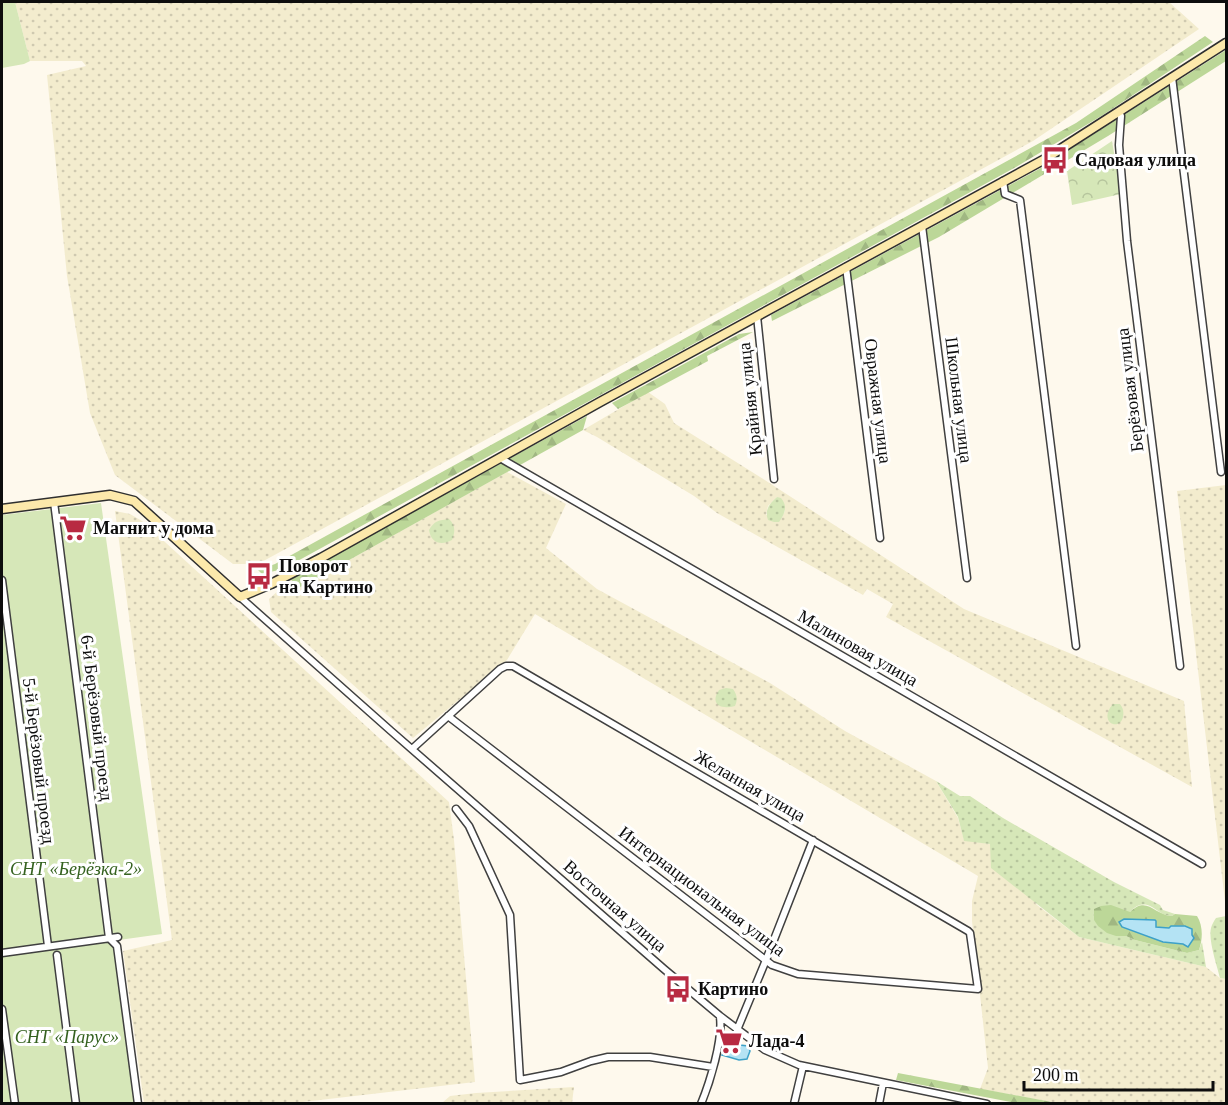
<svg xmlns="http://www.w3.org/2000/svg" width="1228" height="1105" viewBox="0 0 1228 1105" font-family="Georgia,serif">
<style>
.farmland{fill:url(#farmland-dots);fill-rule:evenodd}
.grass{fill:url(#grass-dots)}
.forest{fill:url(#forest-firs);fill-rule:evenodd}
.park{fill:url(#park-crowns)}
.garden{fill:#d6e7b8}
.water{fill:#b4e3f4;stroke:#3da1c8;stroke-width:1.5}
.lines{fill:none;stroke-linecap:round;stroke-linejoin:round}
.street-casing{stroke:#404040;stroke-width:9}
.secondary-casing{stroke:#2f2f2f;stroke-width:11}
.street{stroke:#fff;stroke-width:6}
.secondary{stroke:#fce9ab;stroke-width:8}
.labels{text-anchor:middle;dominant-baseline:central;stroke-width:6;stroke-linejoin:round;paint-order:stroke}
.poi-label{font-size:18px;font-weight:bold;fill:#0d0d0d;stroke:#fff;text-anchor:start}
.street-label{font-size:18px;fill:#0d0d0d;stroke:#fff}
.park-label{font-size:18px;font-style:italic;fill:#356220;stroke:#fff}
</style>
<defs>
<pattern id="farmland-dots" width="8" height="8" patternUnits="userSpaceOnUse" patternTransform="scale(1.5)"><rect width="8" height="8" fill="#f3ecce"/><path d="M2 2h.1M6 6h.1" fill="none" stroke="#cfc9b0" stroke-width="1.8" stroke-linecap="round"/></pattern>
<pattern id="grass-dots" width="8" height="8" patternUnits="userSpaceOnUse" patternTransform="scale(1.5)"><rect width="8" height="8" fill="#d6e7b8"/><path d="M2 2h.1M6 6h.1" fill="none" stroke="#b6c59d" stroke-width="1.8" stroke-linecap="round"/></pattern>
<pattern id="forest-firs" width="22" height="20" patternUnits="userSpaceOnUse" patternTransform="scale(1.5)"><rect width="22" height="20" fill="#bcd798"/><path d="M5 1l3.5 6h-7zM16 11l3.5 6h-7z" fill="#a0b782"/></pattern>
<pattern id="park-crowns" width="20" height="18" patternUnits="userSpaceOnUse" patternTransform="scale(1.5)"><rect width="20" height="18" fill="#d6e7b8"/><path d="M2 6a3 3 0 1 1 6 0M12 15a3 3 0 1 1 6 0" fill="none" stroke="#b6c59d"/></pattern>
</defs>
<rect width="100%" height="100%" fill="#fef9ed"/>
<!-- farmland -->
<path class="farmland" d="M15,2H282V3L285,2H1169L1199,29L1033,141L258,564H233L115,475L90,413L67,276L47,75L86,66L82,61H30Z
M648,392L665,404L674,423L771,484L964,609L1184,701L1192,787L886,617L893,604L867,589L863,595L717,513L694,496L597,437L583,430ZM777,497L785,511L781,519L766,515L768,506Z
M507,472L566,504L546,548L597,589L770,683L845,731L936,781L958,818L964,840L990,844L1037,905L1079,937L1206,967L1220,978L1226,979V1103H1057L980,1089L988,1068L972,921V901L978,876L535,614L507,660L413,738L271,612L269,599L291,579L297,589Z
M1226,485V910L1177,491Z
M115,511L130,514L142,521L449,802L454,840L475,1082L294,1103H144L123,951L172,940Z
M574,1087L572,1103H442L450,1096L476,1093Z"/>
<!-- grass -->
<path class="grass" d="M777,497L781,498C788,506 785,514 779,522H774L768,520C764,510 770,503 777,497Z
M449,519C456,526 455,532 452,540C441,546 431,543 429,530C434,521 439,520 449,519Z
M726,688L733,689C737,695 738,699 735,706C722,710 709,705 719,690Z
M1113,704H1120C1123,708 1124,711 1123,717C1120,732 1097,722 1113,704Z
M936,781L960,796H970L1003,818L1114,882L1160,905L1163,910L1175,914L1172,916C1163,916 1158,910 1150,906C1132,898 1123,924 1116,936H1126L1135,940L1187,953L1199,950L1202,942L1206,967L1079,937L991,868L990,844L964,841L958,817Z
M1226,916C1226,937 1225,959 1226,979L1220,978C1217,966 1208,940 1211,928C1212,924 1214,921 1216,918Z"/>
<!-- forest -->
<path class="forest" d="M1205,36L1213,42L1103,115L1016,167L283,569L262,574L258,570L275,564L1076,123Z
M1226,50V61L1108,136L939,237L772,321L771,315L1039,169Z
M753,332L707,356L708,361L618,409L612,403L739,334Z
M587,416L583,430L297,589L291,579Z
M1111,905L1130,912C1147,895 1154,915 1172,916L1175,914L1197,916C1203,925 1203,939 1199,950L1187,953L1135,940L1126,936H1116L1107,933L1098,926L1094,920V909L1101,906ZM1139,919L1155,920L1156,921V927L1169,928L1171,926H1185L1191,929L1192,940L1189,944L1163,942L1122,927L1132,920Z
M898,1073L1057,1103H1016L896,1080Z"/>
<!-- park -->
<path class="park" d="M1112,141L1121,194L1072,205L1067,171Z"/>
<!-- garden -->
<path class="garden" d="M2,2H15L30,61L24,64L2,68Z
M101,503L162,934L119,940L142,1103H2V515Z"/>
<!-- water -->
<path class="water" d="M1124,919L1155,920L1156,921V927L1169,928L1171,926H1185L1192,929V935L1194,938L1188,947L1183,944L1163,942L1122,927L1119,922Z
M731,1044L748,1046L750,1051L747,1059L739,1060L722,1055L727,1046Z"/>
<g class="lines">
<defs>
<path id="street" d="M1172,77L1221,472
M1119,111L1121,116L1119,145L1127,241L1180,666
M1003,181L1005,194L1020,200L1076,646
M922,226L967,578
M846,267L880,538
M757,316L774,479
M500,458L1202,864
M54,502L109,938L117,946L138,1104
M2,580L48,946
M240,597L391,731L664,969L720,1016L765,1050L799,1065L987,1104
M412,749L500,669L506,666H513L968,931L970,933L978,989L798,974L772,965L448,716
M456,809L469,826L510,915L520,1080L561,1072L591,1061L608,1057H650L713,1067
M2,953L118,937
M57,955L76,1104
M2,1009L15,1104
M737,1030L766,960L813,840
M701,1104C710,1082 723,1040 720,1017
M794,1104L803,1066
M879,1104L883,1083"/>
<path id="secondary" d="M2,509L110,495L134,501L240,597L271,584L321,558L600,402L1045,159L1226,43"/>
</defs>
<!-- street casing -->
<use href="#street" class="street-casing"/>
<!-- secondary casing -->
<use href="#secondary" class="secondary-casing"/>
<!-- street -->
<use href="#street" class="street"/>
<!-- secondary -->
<use href="#secondary" class="secondary"/>
</g>
<!-- icons -->
<defs>
<symbol id="bus-bare" viewBox="-9 -9 18 18"><path d="M-5-6H5V4H4V6H2V4H-2V6H-4V4H-5ZM-3.5-4V0h7V-4ZM-3.5 1.2v1.5H-2V1.2ZM2 1.2v1.5H3.5V1.2Z" fill="#b82a42" stroke="#fff" stroke-width="2.5" paint-order="stroke"/></symbol>
<symbol id="supermarket-bare" viewBox="-9 -9 18 18"><path d="M-6-5.5h2.5l.6 2H6L4.5 2H-2.5L-4.4-4H-6ZM-1.5 3.2a1.3 1.3 0 1 0 .1 0ZM3 3.2a1.3 1.3 0 1 0 .1 0Z" fill="#b82a42" stroke="#fff" stroke-width="2.5" paint-order="stroke"/></symbol>
</defs>
<g fill-rule="evenodd">
<use href="#bus-bare" x="1036" y="141" width="38" height="38"/>
<use href="#supermarket-bare" x="54" y="509" width="38" height="38"/>
<use href="#bus-bare" x="240" y="557" width="38" height="38"/>
<use href="#bus-bare" x="659" y="970" width="38" height="38"/>
<use href="#supermarket-bare" x="710" y="1022" width="38" height="38"/>
</g>
<g class="labels">
<!-- poi labels -->
<g class="poi-label">
<text x="1075" y="160">Садовая улица</text>
<text x="93" y="528">Магнит у дома</text>
<text x="279" y="566">Поворот<tspan x="279" dy="21">на Картино</tspan></text>
<text x="698" y="989">Картино</text>
<text x="749" y="1041">Лада-4</text>
</g>
<!-- street labels -->
<g class="street-label">
<text transform="translate(1130 390) rotate(-97)">Берёзовая улица</text>
<text transform="translate(750 399) rotate(-96)">Крайняя улица</text>
<text transform="translate(959 400) rotate(83)">Школьная улица</text>
<text transform="translate(878 401) rotate(83)">Овражная улица</text>
<text transform="translate(858 648) rotate(30)">Малиновая улица</text>
<text transform="translate(97 718) rotate(83)">6-й Берёзовый проезд</text>
<text transform="translate(39 761) rotate(83)">5-й Берёзовый проезд</text>
<text transform="translate(750 786) rotate(30)">Желанная улица</text>
<text transform="translate(702 891) rotate(37)">Интернациональная улица</text>
<text transform="translate(615 906) rotate(41)">Восточная улица</text>
</g>
<!-- park labels -->
<g class="park-label">
<text x="76" y="869">СНТ «Берёзка-2»</text>
<text x="67" y="1037">СНТ «Парус»</text>
</g>
</g>
<!-- border -->
<rect width="1228" height="1105" fill="none" stroke="#0d0d0d" stroke-width="6"/>
<!-- scale -->
<path d="M1024 1081v9h189v-9" fill="none" stroke="#0d0d0d" stroke-width="3"/>
<text x="1033" y="1081" font-size="18" fill="#0d0d0d" stroke="#ffffff" stroke-width="4.5" paint-order="stroke">200 m</text>
</svg>
